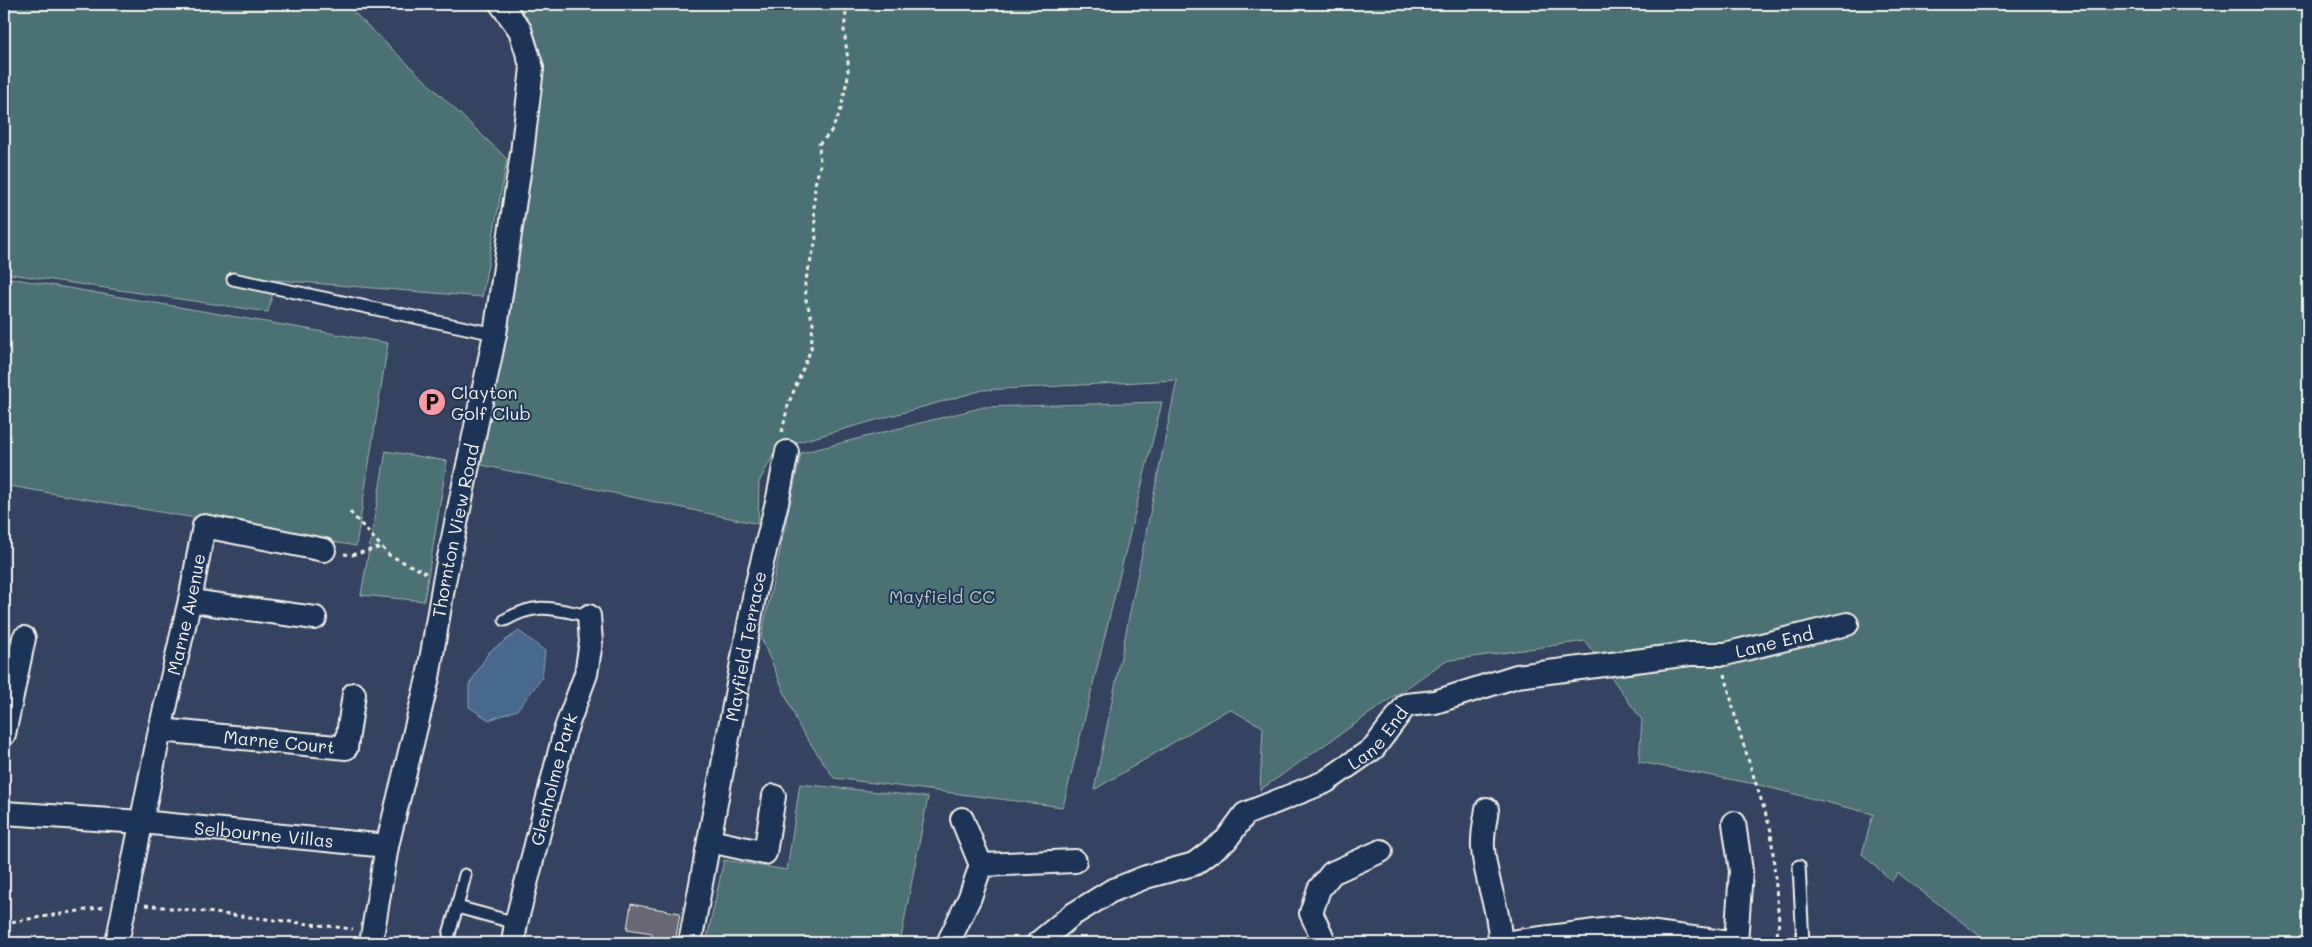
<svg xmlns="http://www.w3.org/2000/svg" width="2312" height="947" viewBox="0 0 2312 947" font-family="Mali,sans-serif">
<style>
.green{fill:#4c7174;stroke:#a0b1ae}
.water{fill:#48688e;stroke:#8d9fb2}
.building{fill:#6a6775;stroke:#f4f1e8}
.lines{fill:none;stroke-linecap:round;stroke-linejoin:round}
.service-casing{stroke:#f4f1e8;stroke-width:15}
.minor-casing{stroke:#f4f1e8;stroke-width:26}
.path{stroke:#f4f1e8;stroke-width:3;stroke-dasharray:4 4;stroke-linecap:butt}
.service{stroke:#1d3557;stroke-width:11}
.minor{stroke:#1d3557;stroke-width:22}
.labels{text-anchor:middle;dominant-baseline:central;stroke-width:4;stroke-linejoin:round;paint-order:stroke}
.poi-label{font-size:18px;fill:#f4f1e8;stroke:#1d3557;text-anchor:start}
.street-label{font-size:18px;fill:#f4f1e8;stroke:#1d3557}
.park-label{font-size:18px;fill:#b9c4bf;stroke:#1d3557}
</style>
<rect width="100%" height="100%" fill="#344460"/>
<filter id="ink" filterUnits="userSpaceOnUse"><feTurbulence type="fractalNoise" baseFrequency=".02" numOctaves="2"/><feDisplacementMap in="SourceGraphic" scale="10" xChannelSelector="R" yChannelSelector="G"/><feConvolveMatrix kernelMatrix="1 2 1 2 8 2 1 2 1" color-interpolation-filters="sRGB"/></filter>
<g filter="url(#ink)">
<!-- green -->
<path class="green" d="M4,4H345L507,159L482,297L276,280L268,312L4,273Z
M502,4H2308V943H1989L1898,873L1892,881L1862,854L1873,814L1755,784L1639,762L1642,720L1585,641L1445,661L1260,790L1263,727L1229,709L1094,790L1177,380L983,390L777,448L759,482L758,524L477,464L535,96Z
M4,277L388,343L356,546L4,485Z
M1162,402L1063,807L834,778L800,728L761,638L801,453L984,407Z
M386,451L447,461L424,601L361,595Z
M800,784L928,797L900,943H706L724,860L787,870Z"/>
<!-- water -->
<path class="water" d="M519,631L545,651L542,678L517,710L489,720L469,707V685L489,652Z"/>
<!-- building -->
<path class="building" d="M631,904L680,913L675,943H651L652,933L627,929Z"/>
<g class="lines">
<defs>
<path id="service" d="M233,279L495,334
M505,620C538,601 554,609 589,616
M1799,866L1803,943
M465,875L457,907L516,923
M449,934L457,907"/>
<g id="minor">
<path d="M190,600L212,604L315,618"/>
<path id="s1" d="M160,730L346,748L354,694"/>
<path d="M4,734L24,638"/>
<path d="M1487,809C1485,822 1482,835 1483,848C1485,881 1500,909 1500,943"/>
<path id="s2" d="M4,813L141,822L387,846"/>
<path d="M962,819L981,865"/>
<path d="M1734,823L1741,871L1736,943"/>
<path d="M710,841L765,853L774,796"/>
<path id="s3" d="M117,943L160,730L190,600L204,526L324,550"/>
<path id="s4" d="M371,943L387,846L428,678L444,582L495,334L522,153L532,68L520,30L501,4"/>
<path id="s5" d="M513,943L516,923L565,731L586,674L591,642L589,616"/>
<path id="s6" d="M690,943L756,587L778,498L787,452"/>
<path d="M948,943L970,897L981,865L1075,861"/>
<path id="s7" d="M1038,943L1072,915L1111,891L1146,877L1194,864L1226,840L1245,814L1325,782L1374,748L1406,705L1435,702L1517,676L1690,654H1725L1847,624"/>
<path d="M1325,943L1311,913L1319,889L1332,873L1381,851"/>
<path d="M1503,943L1618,928L1730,943"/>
</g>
</defs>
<!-- service casing -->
<use href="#service" class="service-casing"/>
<!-- minor casing -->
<use href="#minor" class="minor-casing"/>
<!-- path -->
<path class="path" d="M782,432L788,405L811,349L813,322L806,300L805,283L816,240L814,207L815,184L820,166L819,144L830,133L840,113L848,76V60L844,30L847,4
M350,512L389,555L426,573
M344,554L352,555L382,547
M1725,674L1737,724L1771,831L1779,921L1776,943
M145,905L353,929
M4,923L104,907"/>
<!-- service -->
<use href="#service" class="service"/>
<!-- minor -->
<use href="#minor" class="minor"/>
</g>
</g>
<!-- icons -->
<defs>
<symbol id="parking-disc" viewBox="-11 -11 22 22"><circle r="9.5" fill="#ff9aa2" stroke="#1d3557"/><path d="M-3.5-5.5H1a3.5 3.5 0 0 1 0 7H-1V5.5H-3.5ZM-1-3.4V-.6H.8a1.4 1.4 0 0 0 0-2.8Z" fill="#111"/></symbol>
</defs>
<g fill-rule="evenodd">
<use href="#parking-disc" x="416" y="386" width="32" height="32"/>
</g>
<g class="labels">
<!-- poi labels -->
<g class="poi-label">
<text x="451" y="392">Clayton<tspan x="451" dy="21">Golf Club</tspan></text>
</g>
<!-- street labels -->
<g class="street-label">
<text stroke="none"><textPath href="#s4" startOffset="421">Thornton View Road</textPath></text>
<text stroke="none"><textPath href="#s3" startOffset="336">Marne Avenue</textPath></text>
<text stroke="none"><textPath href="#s7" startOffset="824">Lane End</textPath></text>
<text stroke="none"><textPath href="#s6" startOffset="302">Mayfield Terrace</textPath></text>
<text stroke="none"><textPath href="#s7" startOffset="405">Lane End</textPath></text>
<text stroke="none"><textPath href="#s1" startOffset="120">Marne Court</textPath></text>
<text stroke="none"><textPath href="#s5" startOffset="169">Glenholme Park</textPath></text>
<text stroke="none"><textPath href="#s2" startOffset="261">Selbourne Villas</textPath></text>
</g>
<!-- park labels -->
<g class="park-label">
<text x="942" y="596">Mayfield CC</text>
</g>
</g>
<!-- margin -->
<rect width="2312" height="947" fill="none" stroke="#1d3557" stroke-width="20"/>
<rect x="10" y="10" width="2292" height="927" fill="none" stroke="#f4f1e8" stroke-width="2" filter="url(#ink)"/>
</svg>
